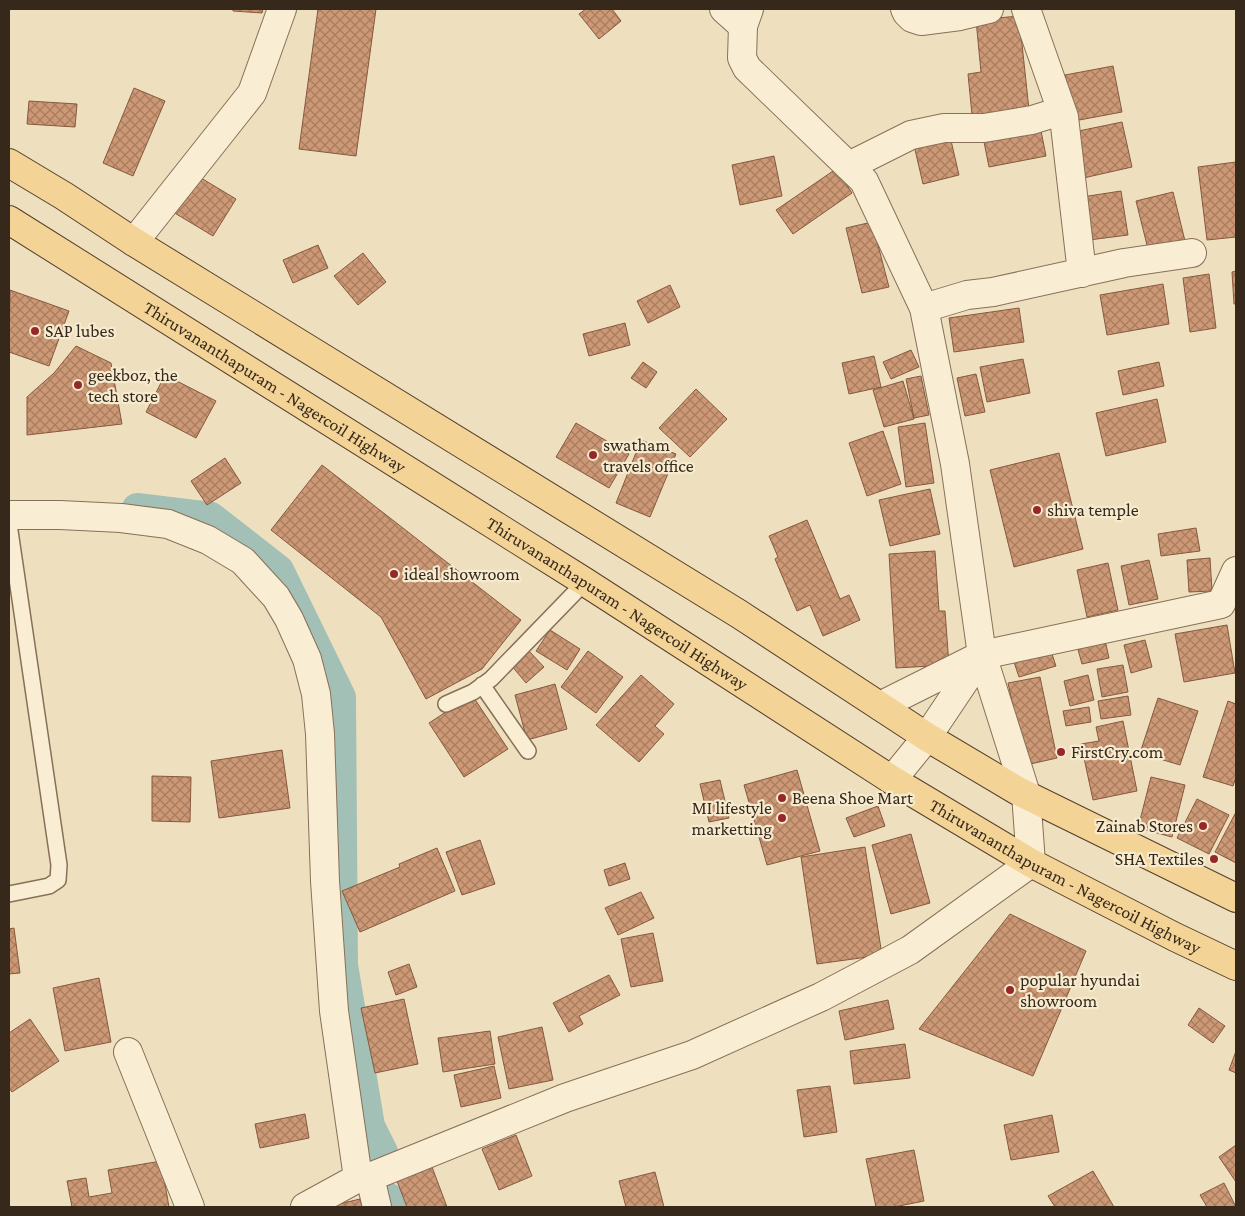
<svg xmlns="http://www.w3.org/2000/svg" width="1245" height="1216" viewBox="0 0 1245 1216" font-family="'Crimson Pro',serif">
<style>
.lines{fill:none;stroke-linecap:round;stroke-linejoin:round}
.canal{stroke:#a3c0b7;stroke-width:30}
.building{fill:url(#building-cross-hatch);stroke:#86593d}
.service-casing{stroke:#877057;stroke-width:18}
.minor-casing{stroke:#877057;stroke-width:30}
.tertiary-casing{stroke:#877057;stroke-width:30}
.primary-casing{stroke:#543e2c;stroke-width:30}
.service{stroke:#f9edd3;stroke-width:15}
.minor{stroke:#f9edd3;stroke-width:28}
.tertiary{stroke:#f9edd3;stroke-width:28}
.primary{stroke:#f3d496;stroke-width:28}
.poi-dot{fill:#972729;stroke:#f6eacf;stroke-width:2}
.labels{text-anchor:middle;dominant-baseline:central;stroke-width:4.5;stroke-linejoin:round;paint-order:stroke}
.poi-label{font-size:18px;fill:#36291c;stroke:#f6eacf;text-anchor:start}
.street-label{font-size:18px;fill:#36291c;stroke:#f6eacf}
</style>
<defs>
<pattern id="building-cross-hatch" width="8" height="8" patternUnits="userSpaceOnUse" patternTransform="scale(1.25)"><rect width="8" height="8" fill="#cd9875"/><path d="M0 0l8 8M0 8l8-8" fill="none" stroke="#a77c5f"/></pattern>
</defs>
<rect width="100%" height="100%" fill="#eee0bf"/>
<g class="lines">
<!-- canal -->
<path class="canal" d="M137,508L211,517L279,570L341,697L343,965L370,1126L383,1152
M389,1198L393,1207"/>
</g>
<!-- building -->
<path class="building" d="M233,9H263L262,13L233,11Z
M318,9H376L356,156L299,149Z
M586,9H612L621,21L599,39L579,14Z
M1019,16L1030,119L973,125L968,74L981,72L976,20Z
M1113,66L1122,112L1074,121L1065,75Z
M134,88L165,101L133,176L103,163Z
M29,101L77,104L75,127L27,124Z
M1039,121L1046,156L989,167L982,132Z
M1122,122L1132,167L1079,179L1069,133Z
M949,132L959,175L923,184L913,141Z
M774,156L782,196L740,205L732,165Z
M1236,162V237L1207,240L1198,167Z
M836,169L852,193L793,234L776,210Z
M191,172L236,199L213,236L168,209Z
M1121,191L1128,235L1089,240L1082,197Z
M1173,192L1185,241L1148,249L1136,201Z
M872,222L889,287L862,293L846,228Z
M318,245L328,268L293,283L283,260Z
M363,253L386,282L358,305L334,276Z
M1236,271V304H1234L1232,272Z
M1209,274L1216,328L1190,332L1183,278Z
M1163,284L1169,324L1107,335L1100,295Z
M670,285L680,307L648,323L637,301Z
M10,290L69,311L49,366L9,352Z
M1019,308L1024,342L954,352L949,318Z
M625,323L630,345L589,356L583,334Z
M76,346L111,363L122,424L27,435V397L54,373Z
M911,350L919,367L891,379L883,362Z
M874,356L881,387L849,394L842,363Z
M1023,359L1030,393L987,402L980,367Z
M643,362L657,372L646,388L631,378Z
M1159,362L1164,386L1123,395L1118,371Z
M976,374L985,412L965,416L957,378Z
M165,375L216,401L196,438L146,412Z
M921,376L929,415L914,418L906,379Z
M903,381L914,419L884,427L873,390Z
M696,389L727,419L690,457L659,428Z
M1157,399L1166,442L1106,456L1096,413Z
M576,423L629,454L609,488L556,457Z
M925,423L934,483L906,487L898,427Z
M883,431L901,484L867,496L849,443Z
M641,440L676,454L650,517L616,503Z
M1059,453L1083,549L1014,567L990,470Z
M225,458L241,483L207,505L191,481Z
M322,465L521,620L482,669L426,699L381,617L271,530Z
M930,489L940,534L890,546L879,500Z
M807,520L840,599L849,595L860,620L823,636L810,605L797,611L775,559L778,557L769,536Z
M1196,528L1200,551L1161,556L1158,534Z
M935,551L939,611H945L949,665L896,668L889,554Z
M1210,558L1212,591L1189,592L1187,560Z
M1149,560L1158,599L1129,605L1121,566Z
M1108,563L1118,610L1087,617L1077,570Z
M1227,625L1235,673L1184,682L1175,634Z
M550,630L580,649L567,670L536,651Z
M1105,640L1109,658L1082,664L1077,646Z
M1145,640L1152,667L1131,673L1124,645Z
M1049,645L1056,666L1019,677L1012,656Z
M528,650L544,667L526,683L511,665Z
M588,651L623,677L596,713L561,687Z
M1123,665L1128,692L1102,697L1097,669Z
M641,675L674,704L655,726L664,734L639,762L596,725Z
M1088,675L1094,700L1070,706L1064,681Z
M1040,677L1057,758L1026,765L1008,683Z
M555,684L567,729L527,740L515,695Z
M472,695L508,749L464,777L429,723Z
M1128,696L1131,715L1101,719L1098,701Z
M1158,698L1198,711L1180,765L1140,753Z
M1228,701L1236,704V777L1233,786L1203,777Z
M1089,707L1091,722L1066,726L1063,711Z
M1123,721L1137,791L1093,800L1081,744L1099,741L1096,727Z
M282,750L290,808L219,818L211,761Z
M797,770L820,851L767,865L744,785Z
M152,776L191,777L190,822L152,821Z
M1151,777L1185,785L1172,837L1138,828Z
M720,780L729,818L709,822L700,784Z
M1197,799L1229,815L1209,854L1177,838Z
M878,806L885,826L854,837L846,818Z
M1236,812V863L1215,852Z
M911,834L930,903L891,914L872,845Z
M480,840L495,884L462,895L446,852Z
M865,847L882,955L817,964L801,857Z
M437,848L455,891L360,932L342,891L400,867L399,864Z
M625,863L630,879L609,886L604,870Z
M641,892L654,918L618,935L605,908Z
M1010,914L1086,951L1033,1076L919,1029Z
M14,928L20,973L9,974V929Z
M653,933L663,981L631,987L621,939Z
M409,964L417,987L396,995L388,972Z
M609,975L620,995L579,1016L583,1024L569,1032L553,1003Z
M99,978L111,1042L65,1051L53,988Z
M404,999L418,1064L375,1073L361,1008Z
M888,1000L894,1029L845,1040L839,1011Z
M1199,1008L1225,1026L1213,1043L1188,1025Z
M30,1019L59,1061L12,1092L9,1088V1033Z
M542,1027L553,1080L509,1089L498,1037Z
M490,1031L495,1064L443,1072L438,1038Z
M905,1044L910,1078L854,1084L850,1051Z
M1236,1051V1073L1229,1070Z
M494,1066L501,1098L461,1107L454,1075Z
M830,1086L837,1132L804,1137L797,1090Z
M305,1114L309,1138L260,1148L255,1124Z
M1052,1115L1059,1152L1011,1160L1004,1125Z
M516,1135L532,1176L499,1190L482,1149Z
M1236,1145V1182L1219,1157Z
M914,1150L924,1201L894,1207H876L866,1159Z
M161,1161L169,1207H72L67,1181L86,1178L89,1197L112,1193L108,1170Z
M432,1167L447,1207H407L397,1181Z
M1093,1171L1114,1207H1055L1048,1196Z
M655,1172L664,1207H626L619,1181Z
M1224,1183L1236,1207H1207L1200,1195Z
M360,1199L362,1207H326Z"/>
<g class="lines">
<defs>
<path id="service" d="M9,524L59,865L58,880L49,886L9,894
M482,685L528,751
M446,704L473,692L491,679L585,582"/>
<path id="minor" d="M724,9L743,26
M905,9L907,13L912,18L921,21L960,16L989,9
M1026,9L1064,117L1082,273
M849,166L911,135L944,128H984L1032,120L1061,111
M134,242L252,93L282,9
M924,308L967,295L993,292L1124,263L1192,253
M9,515H60L121,518L168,524L208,540L243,561L276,597L289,619L307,659L316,694L320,734L325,881L334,1011L358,1178
M880,706L982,655L1221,604L1236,571
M128,1052L190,1207
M370,1177L377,1207
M305,1207L358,1178L370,1177L565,1098L692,1055L821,997L910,950L1031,863"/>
<path id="tertiary" d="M749,9L743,26L742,58L747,68L864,181L924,308L955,464L982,655L927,737L892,780
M982,655L1026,794L1031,863"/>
<g id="primary">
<path d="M9,163L64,196L134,242L739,614L927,737L1018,791L1236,898"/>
<path id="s1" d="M9,220L585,582L892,780L1031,863L1175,937L1236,966"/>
</g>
</defs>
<!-- service casing -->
<use href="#service" class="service-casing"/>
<!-- minor casing -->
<use href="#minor" class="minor-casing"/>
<!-- tertiary casing -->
<use href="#tertiary" class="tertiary-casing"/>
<!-- primary casing -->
<use href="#primary" class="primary-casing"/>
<!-- service -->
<use href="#service" class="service"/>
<!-- minor -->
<use href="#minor" class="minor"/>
<!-- tertiary -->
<use href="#tertiary" class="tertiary"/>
<!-- primary -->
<use href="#primary" class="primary"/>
</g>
<!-- markers -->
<g class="poi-dot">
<circle cx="35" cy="331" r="5"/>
<circle cx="78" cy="385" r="5"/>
<circle cx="593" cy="455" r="5"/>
<circle cx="1037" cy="510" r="5"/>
<circle cx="394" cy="574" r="5"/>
<circle cx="1061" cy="752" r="5"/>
<circle cx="782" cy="798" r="5"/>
<circle cx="782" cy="818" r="5"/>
<circle cx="1203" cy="826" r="5"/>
<circle cx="1214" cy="859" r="5"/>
<circle cx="1010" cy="990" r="5"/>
</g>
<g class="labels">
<!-- poi labels -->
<g class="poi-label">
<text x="45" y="331">SAP lubes</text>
<text x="88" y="375">geekboz, the<tspan x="88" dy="21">tech store</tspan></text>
<text x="603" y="445">swatham<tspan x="603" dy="21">travels office</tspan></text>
<text x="1047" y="510">shiva temple</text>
<text x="404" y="574">ideal showroom</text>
<text x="1071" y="752">FirstCry.com</text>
<text x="792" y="798">Beena Shoe Mart</text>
<text x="772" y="808" text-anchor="end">MI lifestyle<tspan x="772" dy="21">marketting</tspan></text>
<text x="1193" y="826" text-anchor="end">Zainab Stores</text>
<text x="1204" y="859" text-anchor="end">SHA Textiles</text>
<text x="1020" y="980">popular hyundai<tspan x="1020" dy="21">showroom</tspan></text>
</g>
<!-- street labels -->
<g class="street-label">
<text stroke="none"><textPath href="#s1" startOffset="314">Thiruvananthapuram - Nagercoil Highway</textPath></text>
<text stroke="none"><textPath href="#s1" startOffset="719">Thiruvananthapuram - Nagercoil Highway</textPath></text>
<text stroke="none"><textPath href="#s1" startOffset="1244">Thiruvananthapuram - Nagercoil Highway</textPath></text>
</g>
</g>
<!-- border -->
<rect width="1245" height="1216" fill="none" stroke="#36291c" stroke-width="20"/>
</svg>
